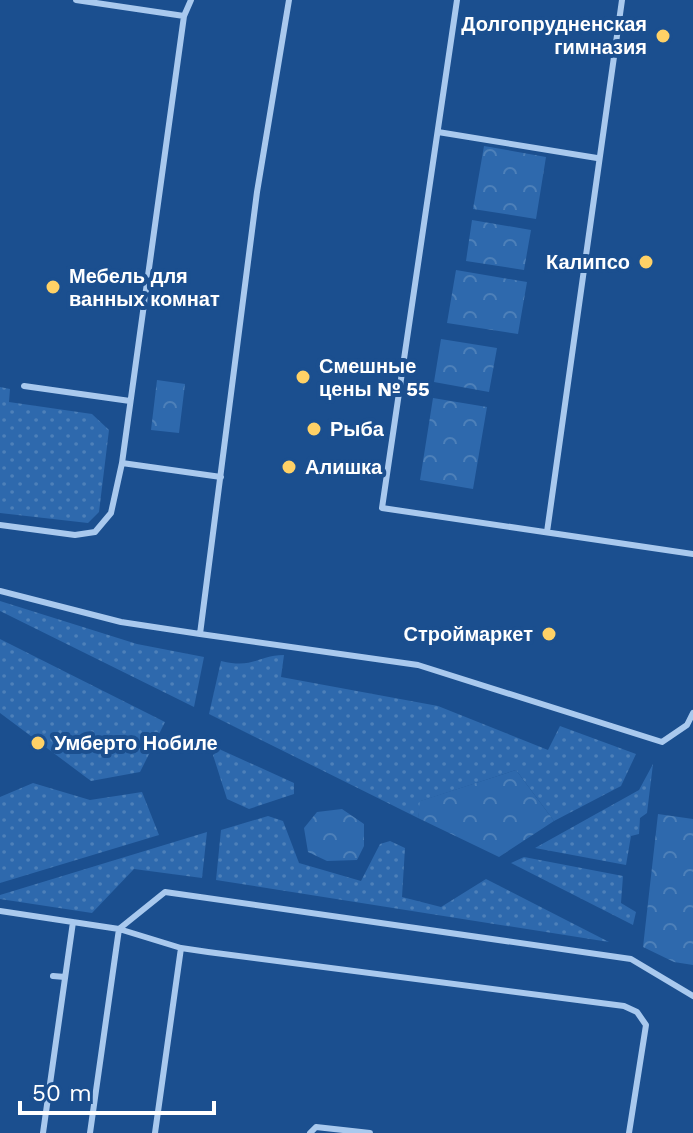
<svg xmlns="http://www.w3.org/2000/svg" width="693" height="1133" viewBox="0 0 693 1133" font-family="'Work Sans',sans-serif">
<style>
.grass{fill:url(#grass-dots)}
.forest{fill:url(#forest-crowns)}
.lines{fill:none;stroke-linecap:round;stroke-linejoin:round}
.service{stroke:#a9c9ee;stroke-width:6}
.poi-dot{fill:#ffd166;stroke:#1b4f8f;stroke-width:3}
.labels{text-anchor:middle;dominant-baseline:central;stroke-width:8;stroke-linejoin:round;paint-order:stroke}
.poi-label{font-size:20px;font-weight:bold;fill:#fff;stroke:#1b4f8f;text-anchor:start}
</style>
<defs>
<pattern id="grass-dots" width="8" height="8" patternUnits="userSpaceOnUse" patternTransform="scale(2)"><rect width="8" height="8" fill="#2e69ad"/><path d="M2 2h.1M6 6h.1" fill="none" stroke="#4d80b9" stroke-width="1.8" stroke-linecap="round"/></pattern>
<pattern id="forest-crowns" width="20" height="18" patternUnits="userSpaceOnUse" patternTransform="scale(2)"><rect width="20" height="18" fill="#2e69ad"/><path d="M2 6a3 3 0 1 1 6 0M12 15a3 3 0 1 1 6 0" fill="none" stroke="#4d80b9"/></pattern>
</defs>
<rect width="100%" height="100%" fill="#1b4f8f"/>
<!-- grass -->
<path class="grass" d="M0,387L10,389L9,402L92,414L109,430L99,512L88,523L0,513Z
M0,601L137,644L204,657L194,707L0,611Z
M0,639L165,722L140,772L91,781L0,713Z
M284,655L281,677L438,706L548,750L560,726L636,754L621,786L554,821L516,770L421,801L418,818L209,714L221,661C254,669 255,656 284,655Z
M219,749L294,783V794L249,809L227,799L213,755Z
M653,764L647,813L640,818L639,834L631,836L626,865L535,848L639,790Z
M33,783L90,800L142,792L159,835L0,883V797Z
M268,816L283,821L299,863L361,881L380,844L390,841L405,848L402,897L441,907L486,879L609,942L216,880L221,830Z
M207,832L202,878L134,869L92,913L0,899V895Z
M524,857L623,876L621,903L636,912L633,925L511,863Z"/>
<!-- forest -->
<path class="forest" d="M484,146L546,157L536,219L473,209Z
M472,220L531,230L524,270L466,261Z
M456,270L527,282L518,334L447,323Z
M441,339L497,348L489,392L434,382Z
M157,380L185,384L179,433L151,430Z
M433,398L487,407L473,489L420,480Z
M516,770L554,821L499,857L418,818L420,801Z
M342,809L364,824V846L357,860L327,861L308,852L304,828L317,812Z
M658,814L693,819V965L674,962L643,947Z"/>
<g class="lines">
<!-- service -->
<path class="service" d="M289,0L257,192L200,634L418,665L662,742L687,725L693,713
M457,0L382,508L693,554
M184,16L191,0
M438,132L597,158
M24,386L130,401
M122,463L221,477
M0,525L75,535L95,532L111,513L122,463L184,16L76,0
M547,532L622,0
M0,591L121,622L200,634
M0,911L119,929L181,948L208,952L624,1006L637,1012L646,1025L629,1133
M53,976L65,977
M43,1133L73,922
M90,1133L119,929L165,892L631,959L693,996
M155,1133L181,948
M310,1133L316,1127L370,1133"/>
</g>
<!-- markers -->
<g class="poi-dot">
<circle cx="663" cy="36" r="8"/>
<circle cx="646" cy="262" r="8"/>
<circle cx="53" cy="287" r="8"/>
<circle cx="303" cy="377" r="8"/>
<circle cx="314" cy="429" r="8"/>
<circle cx="289" cy="467" r="8"/>
<circle cx="549" cy="634" r="8"/>
<circle cx="38" cy="743" r="8"/>
</g>
<g class="labels">
<!-- poi labels -->
<g class="poi-label">
<text x="647" y="24" text-anchor="end">Долгопрудненская<tspan x="647" dy="23">гимназия</tspan></text>
<text x="630" y="262" text-anchor="end">Калипсо</text>
<text x="69" y="276">Мебель для<tspan x="69" dy="23">ванных комнат</tspan></text>
<text x="319" y="366">Смешные<tspan x="319" dy="23">цены № 55</tspan></text>
<text x="330" y="429">Рыба</text>
<text x="305" y="467">Алишка</text>
<text x="533" y="634" text-anchor="end">Строймаркет</text>
<text x="54" y="743">Умберто Нобиле</text>
</g>
</g>
<!-- scale -->
<path d="M20 1101v12h194v-12" fill="none" stroke="#ffffff" stroke-width="4"/>
<text x="32" y="1101" font-size="24" fill="#ffffff" stroke="#1b4f8f" stroke-width="6" paint-order="stroke">50 m</text>
</svg>
